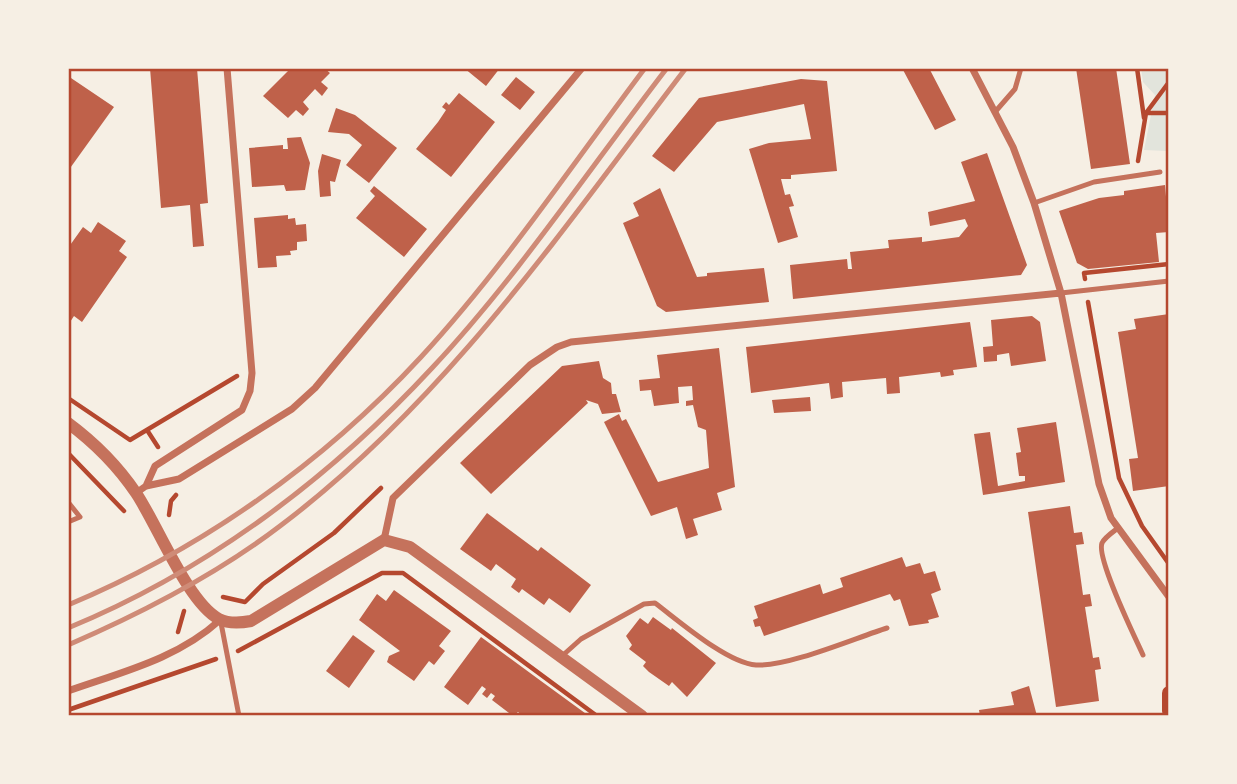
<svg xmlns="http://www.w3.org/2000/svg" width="1237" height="784" viewBox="0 0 1237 784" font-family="Overpass,sans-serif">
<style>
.green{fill:#e2e4dc}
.building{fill:#bf614a}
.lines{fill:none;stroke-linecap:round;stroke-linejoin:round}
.path{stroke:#b5482f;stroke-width:4.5}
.service{stroke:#c5725c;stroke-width:5}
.minor{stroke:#c5725c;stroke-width:7}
.tertiary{stroke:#c5725c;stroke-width:12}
.secondary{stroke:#b5482f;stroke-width:14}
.rail{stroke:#cf8b77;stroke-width:5}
.neatline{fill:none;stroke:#b5482f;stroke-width:2.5}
</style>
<rect width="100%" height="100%" fill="#f6efe4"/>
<!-- green -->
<path class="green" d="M1141,68H1169L1167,151L1144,150L1155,95L1143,82Z"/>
<!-- building -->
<path class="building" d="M150,68H197L208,203L200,204L204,246L193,247L190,205L161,208Z
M291,68H324L330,73L321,82L328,88L322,96L315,89L303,102L309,109L303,116L296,110L288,118L263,96Z
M464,68H500L486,86Z
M902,68H929L956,120L935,130Z
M1076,68H1116L1130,164L1091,169Z
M68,76L114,107L68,171Z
M516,77L535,92L520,110L501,95Z
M801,79L827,81L837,171L791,175V179H781L785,195L790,194L794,206L789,207L798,237L778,243L749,149L769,143L811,139L804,104L717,122L674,172L652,156L699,98Z
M459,93L495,122L451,177L416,149L438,122L446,110L442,107L446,102L449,105Z
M336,108L355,115L397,148L369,183L346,165L362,145L349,134L328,132Z
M301,137L310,163L305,190L286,191L284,185L252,187L249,148L283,145V149H288L287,138Z
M987,153L1027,265L1021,275L793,299L790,265L847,259L848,269H852L850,252L889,248L888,240L922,237V242L959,237L968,226L965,219L930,226L928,212L975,201L961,162Z
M322,154L341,160L335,182L330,181L331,196L320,197L318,171Z
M1165,185L1169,232L1156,233L1159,262L1088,269L1077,263L1059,211L1099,198L1124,195V191Z
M374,186L427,229L404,257L356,218L375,196L370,191Z
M660,188L697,277L707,276V273L764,268L769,302L666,312L657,306L623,223L639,216L633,203Z
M288,215V219L295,218L296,225L306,224L307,241L297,242V250L290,251L291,255L276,256L277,267L258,268L254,218Z
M98,222L126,241L119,251L127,257L82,322L74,316L68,325V248L83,227L91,233Z
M1169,314V486L1133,491L1129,459L1138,458L1118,332L1136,329L1134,319Z
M1032,316L1040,322L1046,361L1011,366L1009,353L997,355V361L984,362L983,347L993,346L991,320Z
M970,322L977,367L953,370L954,375L941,377L940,372L899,377L900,393L887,394L886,378L842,382L843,397L831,399L829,383L751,393L746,347Z
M719,348L735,487L717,493L722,510L693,519L698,535L686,539L677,507L651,516L604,422L619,414L622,421L626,419L658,482L709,468L706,430L698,427L693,405L686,406V401L693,400L692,386L678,387L679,403L654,406L651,390L640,391L639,380L660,378L657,355Z
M599,361L603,378L611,383L612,394H616L621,412L602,414L598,404L586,400L588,403L491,494L460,463L562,366Z
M810,397L811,411L774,413L772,400Z
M1056,422L1065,482L983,495L974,434L990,432L998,486L1025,481V476H1019L1016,453L1021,452L1017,428Z
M1070,506L1074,533L1082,532L1084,544L1076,545L1083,595L1090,594L1092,606L1085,607L1093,658L1099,657L1101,669L1095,670L1099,701L1056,707L1028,512Z
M487,513L538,551L541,547L591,585L570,613L549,598L544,605L522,589L519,593L511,587L516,579L496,564L491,571L460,549Z
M902,557L906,567L920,563L924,574L935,571L941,590L931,594L939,617L928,620L929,623L909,626L900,599L894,601L890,594L764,636L760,626L755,627L753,620L758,618L754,606L820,584L823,594L843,587L840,578Z
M394,590L451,631L439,646L445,651L434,665L429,661L414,681L387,662L389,656L400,651L359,620L377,594L386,601Z
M653,617L671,630L672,628L716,663L687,697L672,682L669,686L649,672L643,666L646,662L629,649L632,645L626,636L640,618L648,624Z
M353,635L375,651L349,688L326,671Z
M481,637L541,681L589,716H523L518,712L513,716L492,700L495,696L491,693L487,698L482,694L486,689L482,686L468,705L444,687Z
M1029,686L1037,716H980L979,710L1014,705L1011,692Z"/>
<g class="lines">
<!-- path -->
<path class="path" d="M1137,68L1144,118
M1146,113H1169
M1138,161L1146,113L1169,82
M1085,279L1084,273L1169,264
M1088,302L1119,478L1142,526L1169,564
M68,398L130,440L237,376
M147,430L158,447
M68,453L124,511
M169,515L171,501L176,495
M223,597L245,602L263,584L334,533L381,488
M178,632L184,611
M238,651L382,573H403L597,716
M68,710L216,659"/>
<!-- service -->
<path class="service" d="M995,112L1015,89L1021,68
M1034,203L1094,182L1160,172
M1061,293L1169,281
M68,502L80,517L68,522
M1118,528C1113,532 1105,537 1102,543C1096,558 1135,637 1143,655
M221,623L239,716
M562,656L581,639L644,604L655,603C679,621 727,663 756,665C788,667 855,638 887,628"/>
<!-- minor -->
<path class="minor" d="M972,68L1013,147L1034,203L1061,293L1099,484L1111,518L1169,597
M146,486L155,466L242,410L250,391L252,373L227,68
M136,493L146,486L179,479L292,409L315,388L582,68
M384,540L393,498L530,365L557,347L571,342L1061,293
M68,691C122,672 177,659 220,620"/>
<!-- tertiary -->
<path class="tertiary" d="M68,423C95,443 117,465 136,493C157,524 188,603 219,619C229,624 241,623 251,621L384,540L410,547L642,716"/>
<!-- secondary -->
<path class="secondary" d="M1169,693V711"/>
<!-- rail -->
<path class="rail" d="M68,605C202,549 323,463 421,357C503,268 572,165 645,68
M68,628C207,571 330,478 432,368C518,276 590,168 667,68
M68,645C142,613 216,575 280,526C445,402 562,230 686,68"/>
</g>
<!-- border -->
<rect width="1237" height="784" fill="none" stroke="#f6efe4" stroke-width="140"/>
<rect x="70" y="70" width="1097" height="644" class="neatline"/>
</svg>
